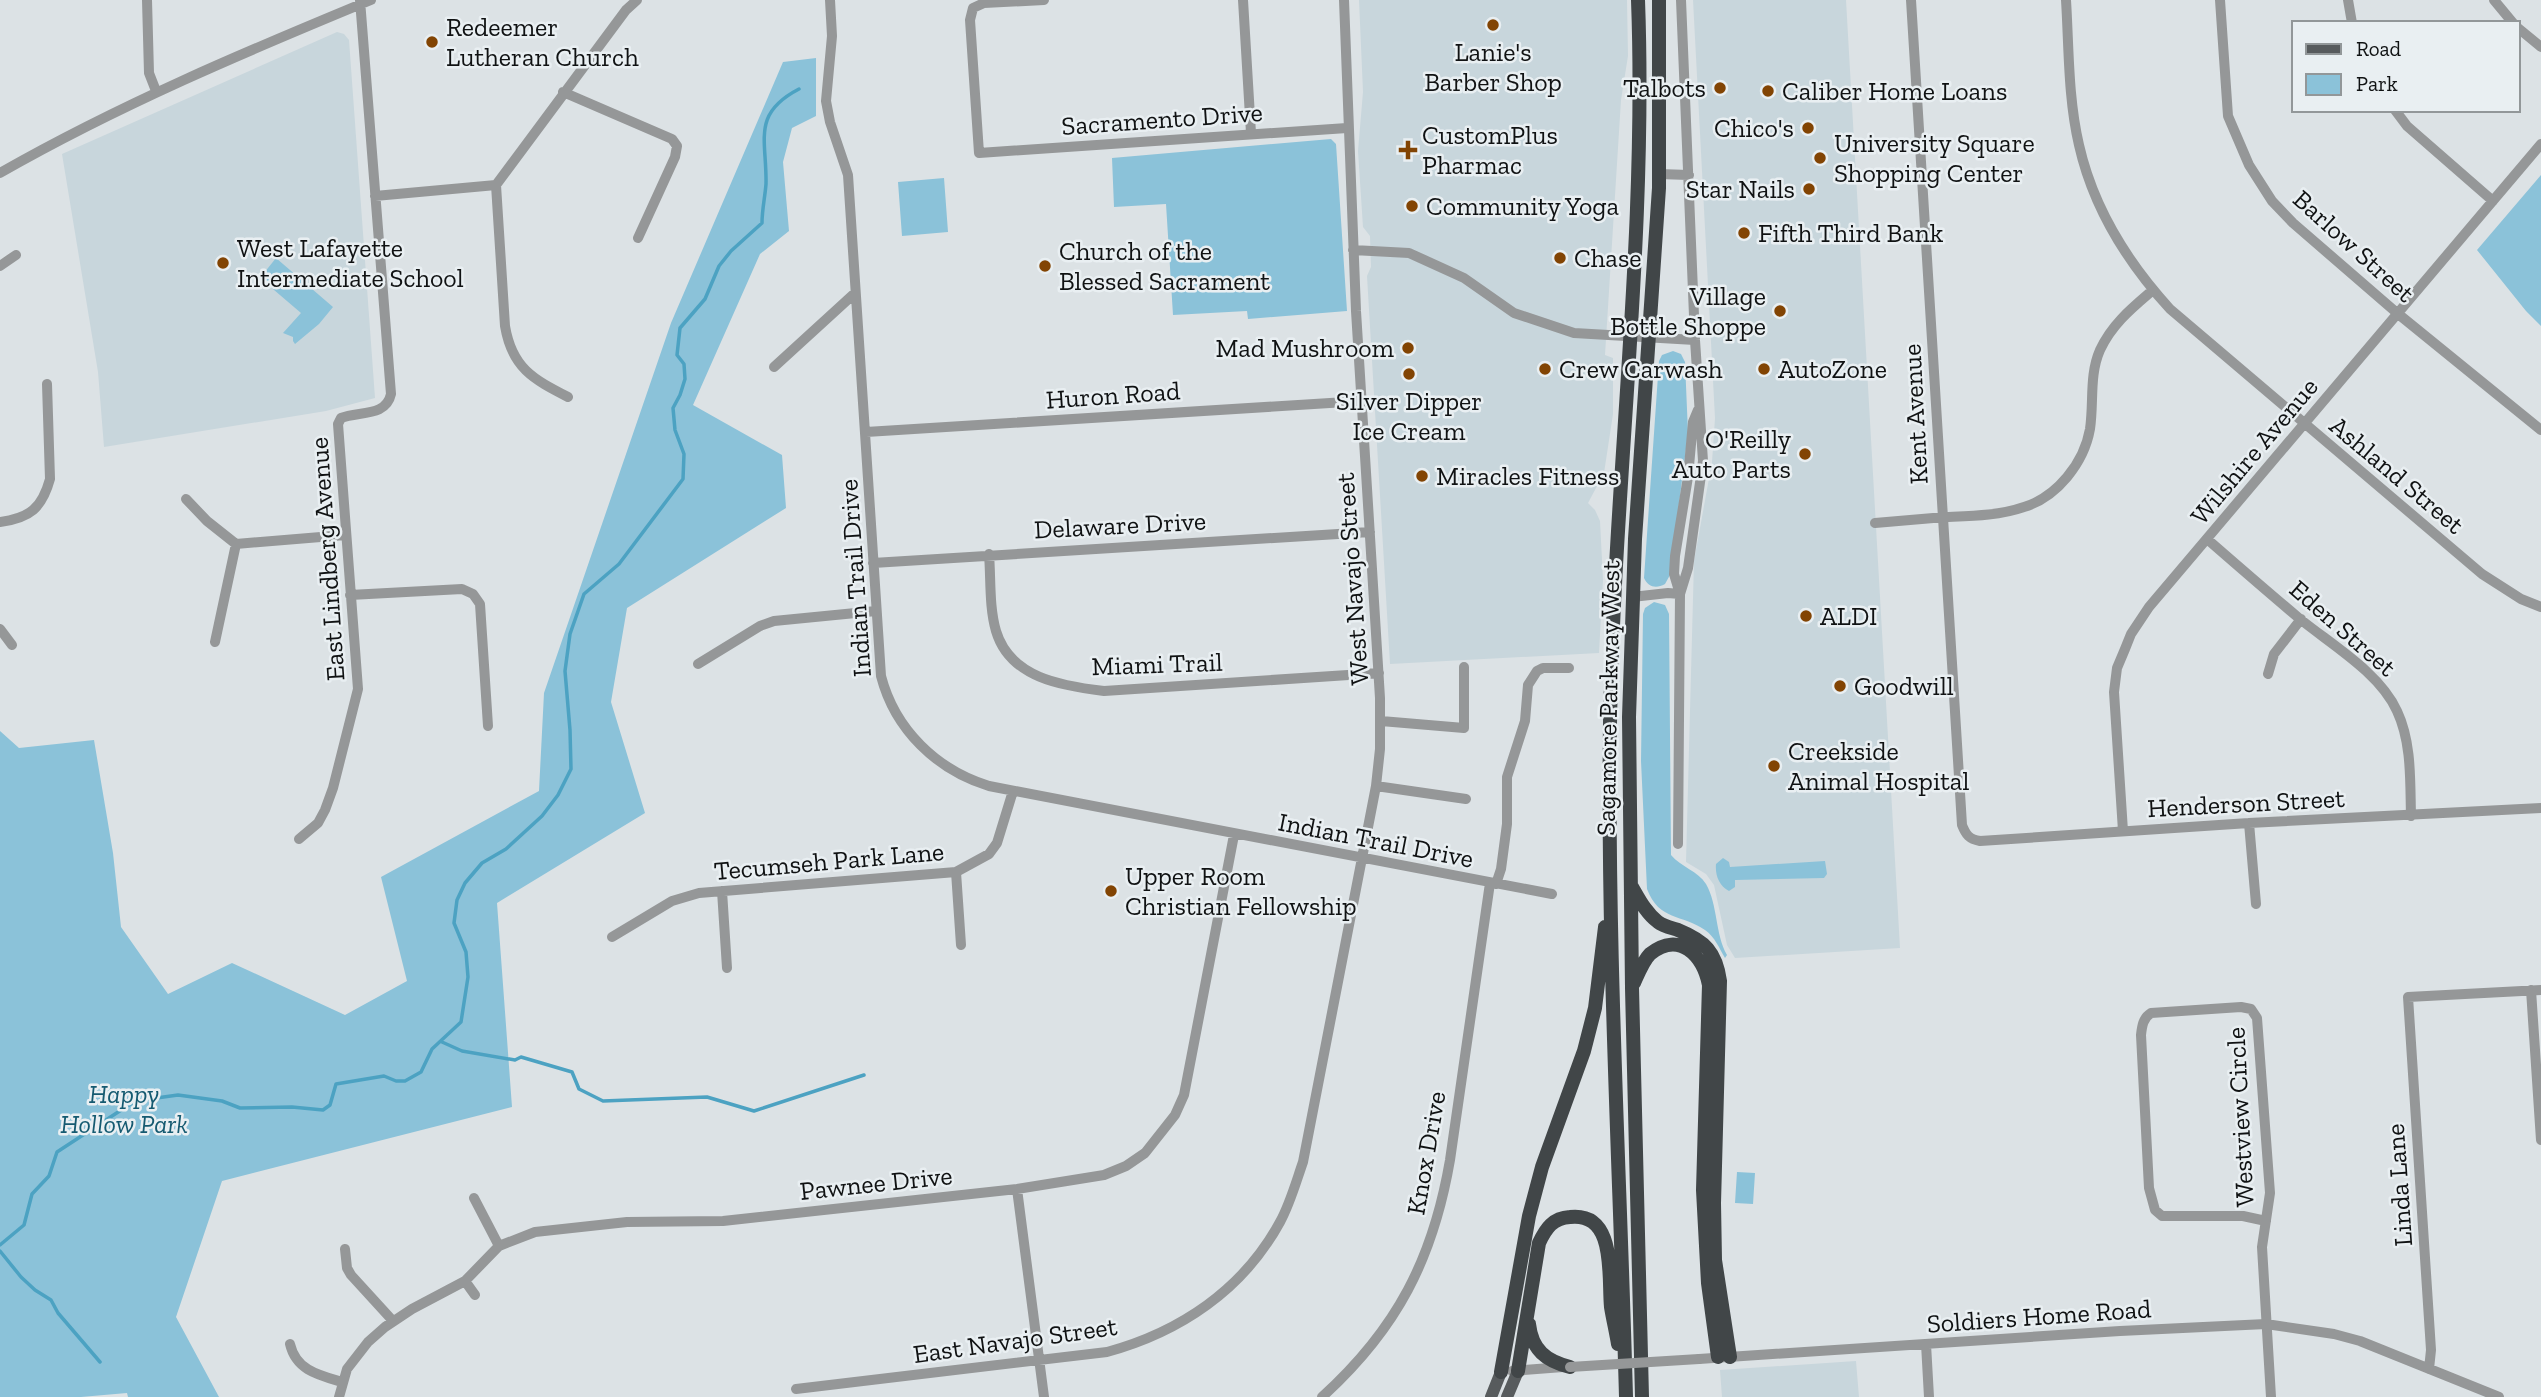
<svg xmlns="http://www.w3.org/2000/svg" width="2541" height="1397" viewBox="0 0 2541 1397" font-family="'Zilla Slab',serif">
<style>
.built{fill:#c8d6dc}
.green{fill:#8bc2d9}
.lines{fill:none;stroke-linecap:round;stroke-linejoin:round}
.stream{stroke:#4ca2c2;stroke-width:3.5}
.minor{stroke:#959798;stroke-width:10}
.major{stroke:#575b5d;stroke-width:12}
.highway{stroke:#414648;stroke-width:14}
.minor-bridge{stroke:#959798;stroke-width:10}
.poi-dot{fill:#824403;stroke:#e9eff2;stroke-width:2.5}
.labels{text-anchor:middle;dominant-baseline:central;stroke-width:5;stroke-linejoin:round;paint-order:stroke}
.poi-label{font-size:26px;fill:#101213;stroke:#e9eff2;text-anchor:start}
.street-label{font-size:26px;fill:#101213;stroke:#e9eff2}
.park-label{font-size:26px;font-style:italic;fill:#155a71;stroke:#e9eff2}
</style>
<rect width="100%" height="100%" fill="#dce2e5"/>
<!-- built -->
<path class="built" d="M1359,0H1627L1628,56L1621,100L1605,355L1613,358V414L1604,473L1588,503L1595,510L1600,521L1603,580L1599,653L1390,664L1367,276L1371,267L1370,236L1363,227L1358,151L1363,92Z
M1693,0H1846L1900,948L1735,958L1727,945L1714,885L1706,874L1686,862L1694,561L1712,462L1715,418Z
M337,32L344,34L349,40L375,398L326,411L104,447L98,372L62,154Z
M1856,1361L1859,1397H1722L1720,1370Z"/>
<!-- green -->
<path class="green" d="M816,58V116L792,128L783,162L789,231L760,254L693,405L782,455L786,508L627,608L611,702L645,813L497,903L512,1107L222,1181L176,1317L219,1397H128L127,1393L81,1397H0V731L19,748L94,740L113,853L121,927L168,994L232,963L345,1015L407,981L381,877L539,791L544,693L671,323L783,62Z
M1331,139L1336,144L1347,311L1248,319L1247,311L1173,315L1166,204L1114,207L1112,158Z
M2541,175V326L2526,311L2477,250Z
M944,178L948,232L902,236L898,182Z
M276,258L333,307L319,324L295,344L293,341V337L283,333L301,313L260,278Z
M1673,351L1681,354L1685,362L1688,433L1670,575L1665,584C1656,589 1648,587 1644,578L1659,361L1662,355Z
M1654,602L1665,605L1669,614L1671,855C1681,867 1698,871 1706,884C1718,905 1715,934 1727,955L1725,958C1719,948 1715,937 1705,930C1682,914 1659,921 1647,889L1641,761L1643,614L1645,608Z
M1723,858L1729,862L1730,867L1825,861L1827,874L1824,878L1735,880V887L1729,891C1719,886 1715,875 1716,864Z
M1737,1172L1755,1173L1753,1204L1735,1203Z"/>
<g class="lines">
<!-- stream -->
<path class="stream" d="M442,1042L462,1051L515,1060L521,1057L572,1072L579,1089L603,1101L707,1097L754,1111L864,1075
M0,1245L24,1225L32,1194L49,1176L57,1152L135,1101L178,1095L222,1101L240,1108L292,1107L323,1110L330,1105L336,1084L384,1076L396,1081H405L421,1072L432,1049L461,1022L468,977L466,952L454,923L457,900L465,883L482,863L506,849L542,816L558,795L571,769L570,730L565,671L570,634L584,594L619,564L683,479L684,454L675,430L673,408L680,395L685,379L684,364L677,355L680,328L705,299L719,266L731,251L762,223C762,210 765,197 766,184C767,140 751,114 799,89
M0,1251L21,1277L35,1290L51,1300L58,1313L100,1362"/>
<!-- minor -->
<path class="minor" d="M147,0L149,73L156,91
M830,0L832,36L826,101L830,122L848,175L881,676C895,730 937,770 989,786L1552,894
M1044,0L984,3L973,8L970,20L979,153L1347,128
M1243,0L1251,133
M1911,0L1962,825C1966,835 1969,839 1980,841L2249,823L2541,808
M2066,0C2069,48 2068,98 2079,145C2093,207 2128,263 2170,309L2482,574L2521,599L2541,607
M2220,0L2228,116L2249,165L2272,201L2293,223L2397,313L2541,430
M2348,0L2352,23
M2494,0L2513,23
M2518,28L2541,47
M563,92L672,139L677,146L675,157L638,238
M2395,110L2407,126L2493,201
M0,173C119,105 245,52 371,0
M1659,174L1689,175
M496,185L505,326C512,368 533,379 568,397
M375,196L496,185L626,10L637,0
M1353,250L1409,253L1464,278L1514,313L1574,333L1695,340
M0,266L16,255
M774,367L855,293
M866,432L1362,401
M186,499L207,521L236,544L345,535
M0,522C30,518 42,508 50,479L47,384
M1875,523C1898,521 1921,519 1945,517C1971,516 1998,516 2024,507C2057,497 2084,463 2090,429C2094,402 2089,375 2100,350C2112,324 2132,308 2153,290
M2207,539C2238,566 2269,593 2300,619C2332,645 2380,673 2397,711C2412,743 2410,781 2411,816
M989,554C991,579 989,607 996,631C1010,678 1062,686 1104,691L1379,673
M873,563L1370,532
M1680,594L1688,568L1703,461L1695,340L1681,0
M350,595L462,589L473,594L480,604L488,726
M1632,597L1668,593L1680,594
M0,629L12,645
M215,642L236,544
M698,664L760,626L774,621L876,611
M2268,674L2274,654L2301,619
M1381,721L1464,728V667
M1376,786L1466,799
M2249,823L2256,904
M2123,831L2114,692L2117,668L2125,649L2131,634L2149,607L2541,144
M299,839L318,823L325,810L333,788L358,689L338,424L341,418C359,411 386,417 391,394L360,0
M1678,844L1680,594L1674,574L1675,556L1688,477L1693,422L1698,410
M956,872L961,945
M1496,884L1501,869L1507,824V777L1525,721L1528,685L1537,671L1543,668H1569
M722,891L727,968
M612,937L672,901L699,893L956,872L989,854L997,843L1013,791
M2531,990L2541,1140
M1017,1189L1044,1397
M474,1198L499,1246
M2266,1221L2243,1216H2162L2155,1210L2149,1188L2141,1035C2142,1026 2143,1018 2151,1013L2241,1007L2251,1009L2257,1018L2270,1193L2262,1247L2271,1397
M345,1249L347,1268L351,1275L393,1321
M465,1281L475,1295
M290,1344C296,1370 318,1375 342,1382
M1926,1344L1929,1397
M1699,1359L2120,1331L2266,1324L2334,1334L2360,1341L2499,1397
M2429,1369L2431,1350L2408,997L2541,990
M1512,1371L1563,1367
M796,1389L1107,1352C1180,1332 1243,1290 1280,1222C1290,1204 1296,1182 1303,1162L1376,786L1380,749V698L1356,311L1344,0
M339,1397L347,1369L368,1342L385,1327L412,1309L465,1281L499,1246L535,1232L627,1222L723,1221L1017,1189L1104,1175L1126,1166L1145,1153L1175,1115L1184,1095L1234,835
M1322,1397C1397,1329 1433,1259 1450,1160L1490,883"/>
<!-- major -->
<path class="major" d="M1491,1397L1501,1372
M1507,1397L1518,1371"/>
<!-- highway -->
<path class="highway" d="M1632,887C1639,899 1646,913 1658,922C1663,926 1672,928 1678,930C1705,941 1716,952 1720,981L1714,1203L1715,1260L1730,1357
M1634,983C1638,974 1643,961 1650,954C1680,930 1703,956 1709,985L1703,1190L1708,1283L1718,1357
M1529,1324C1532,1350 1546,1361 1570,1367
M1518,1371L1539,1243C1546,1228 1553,1218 1570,1217C1617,1212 1608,1277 1611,1307C1613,1319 1616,1332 1618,1344
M1501,1372L1529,1216L1542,1167L1584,1051L1595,1008L1605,927
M1626,1397C1620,1173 1607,947 1610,723C1614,482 1647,241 1638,0
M1642,1397L1632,988L1629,717L1635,539L1659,188V0"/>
<!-- minor-bridge -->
<path class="minor-bridge" d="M1570,1367L1699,1359"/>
</g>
<!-- markers -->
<g class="poi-dot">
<circle cx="1493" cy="25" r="7"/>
<circle cx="432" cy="42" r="7"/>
<circle cx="1720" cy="88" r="7"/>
<circle cx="1768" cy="91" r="7"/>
<circle cx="1808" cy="128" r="7"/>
<path d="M1404.5 139.5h7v7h7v7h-7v7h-7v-7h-7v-7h7z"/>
<circle cx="1820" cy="158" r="7"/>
<circle cx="1809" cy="189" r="7"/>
<circle cx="1412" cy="206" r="7"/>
<circle cx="1744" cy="233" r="7"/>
<circle cx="1560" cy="258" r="7"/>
<circle cx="223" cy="263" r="7"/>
<circle cx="1045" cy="266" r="7"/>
<circle cx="1780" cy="311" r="7"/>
<circle cx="1408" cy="348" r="7"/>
<circle cx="1545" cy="369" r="7"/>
<circle cx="1764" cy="369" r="7"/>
<circle cx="1409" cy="374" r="7"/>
<circle cx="1805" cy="454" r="7"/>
<circle cx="1422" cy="476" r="7"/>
<circle cx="1806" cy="616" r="7"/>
<circle cx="1840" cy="686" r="7"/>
<circle cx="1774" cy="766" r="7"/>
<circle cx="1111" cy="891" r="7"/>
</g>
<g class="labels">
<!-- poi labels -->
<g class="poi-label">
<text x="446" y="27">Redeemer<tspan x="446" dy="30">Lutheran Church</tspan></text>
<text x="1493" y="52" text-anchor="middle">Lanie's<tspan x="1493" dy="30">Barber Shop</tspan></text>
<text x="1706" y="88" text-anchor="end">Talbots</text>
<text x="1782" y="91">Caliber Home Loans</text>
<text x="1794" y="128" text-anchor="end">Chico's</text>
<text x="1422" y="135">CustomPlus<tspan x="1422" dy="30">Pharmac</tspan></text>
<text x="1834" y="143">University Square<tspan x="1834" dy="30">Shopping Center</tspan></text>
<text x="1795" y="189" text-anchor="end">Star Nails</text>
<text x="1426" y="206">Community Yoga</text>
<text x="1758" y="233">Fifth Third Bank</text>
<text x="237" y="248">West Lafayette<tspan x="237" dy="30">Intermediate School</tspan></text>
<text x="1059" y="251">Church of the<tspan x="1059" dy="30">Blessed Sacrament</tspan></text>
<text x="1574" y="258">Chase</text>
<text x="1766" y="296" text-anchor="end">Village<tspan x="1766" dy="30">Bottle Shoppe</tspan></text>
<text x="1394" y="348" text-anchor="end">Mad Mushroom</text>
<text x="1559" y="369">Crew Carwash</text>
<text x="1778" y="369">AutoZone</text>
<text x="1409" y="401" text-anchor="middle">Silver Dipper<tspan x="1409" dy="30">Ice Cream</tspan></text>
<text x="1791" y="439" text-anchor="end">O'Reilly<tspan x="1791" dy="30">Auto Parts</tspan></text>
<text x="1436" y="476">Miracles Fitness</text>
<text x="1820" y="616">ALDI</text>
<text x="1854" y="686">Goodwill</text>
<text x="1788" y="751">Creekside<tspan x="1788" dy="30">Animal Hospital</tspan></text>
<text x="1125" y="876">Upper Room<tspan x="1125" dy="30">Christian Fellowship</tspan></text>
</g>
<!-- street labels -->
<g class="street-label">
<text transform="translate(1162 119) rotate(-4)">Sacramento Drive</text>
<text transform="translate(2354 246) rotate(42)">Barlow Street</text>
<text transform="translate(1113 395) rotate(-4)">Huron Road</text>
<text transform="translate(1915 414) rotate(-93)">Kent Avenue</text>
<text transform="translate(2254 451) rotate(-50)">Wilshire Avenue</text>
<text transform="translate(2397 475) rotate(40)">Ashland Street</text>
<text transform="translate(1120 525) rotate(-3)">Delaware Drive</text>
<text transform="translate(327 559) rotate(-94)">East Lindberg Avenue</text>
<text transform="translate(855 578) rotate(-94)">Indian Trail Drive</text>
<text transform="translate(1352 579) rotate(-94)">West Navajo Street</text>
<text transform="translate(2343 628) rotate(41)">Eden Street</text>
<text transform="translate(1157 664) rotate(-2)">Miami Trail</text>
<text transform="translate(1608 698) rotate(-89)">Sagamore Parkway West</text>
<text transform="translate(2246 803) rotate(-3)">Henderson Street</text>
<text transform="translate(1376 840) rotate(11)">Indian Trail Drive</text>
<text transform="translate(829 861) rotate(-5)">Tecumseh Park Lane</text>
<text transform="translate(2240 1117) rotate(-93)">Westview Circle</text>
<text transform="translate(1426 1153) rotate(-80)">Knox Drive</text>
<text transform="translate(876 1183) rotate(-6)">Pawnee Drive</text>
<text transform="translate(2399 1185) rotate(-94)">Linda Lane</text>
<text transform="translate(2039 1316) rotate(-4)">Soldiers Home Road</text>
<text transform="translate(1015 1340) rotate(-8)">East Navajo Street</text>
</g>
<!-- park labels -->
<g class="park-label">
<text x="124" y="1094">Happy<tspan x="124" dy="30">Hollow Park</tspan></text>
</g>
</g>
<!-- legend -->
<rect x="2292" y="21" width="228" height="91" fill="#e9eff2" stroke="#929799" stroke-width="2"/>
<rect x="2306" y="44" width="35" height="10" fill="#575b5d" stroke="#929799" stroke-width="2"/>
<text x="2356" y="56" font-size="21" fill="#101213">Road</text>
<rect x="2306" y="74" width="35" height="21" fill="#8bc2d9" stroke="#929799" stroke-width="2"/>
<text x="2356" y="91" font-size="21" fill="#101213">Park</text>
</svg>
